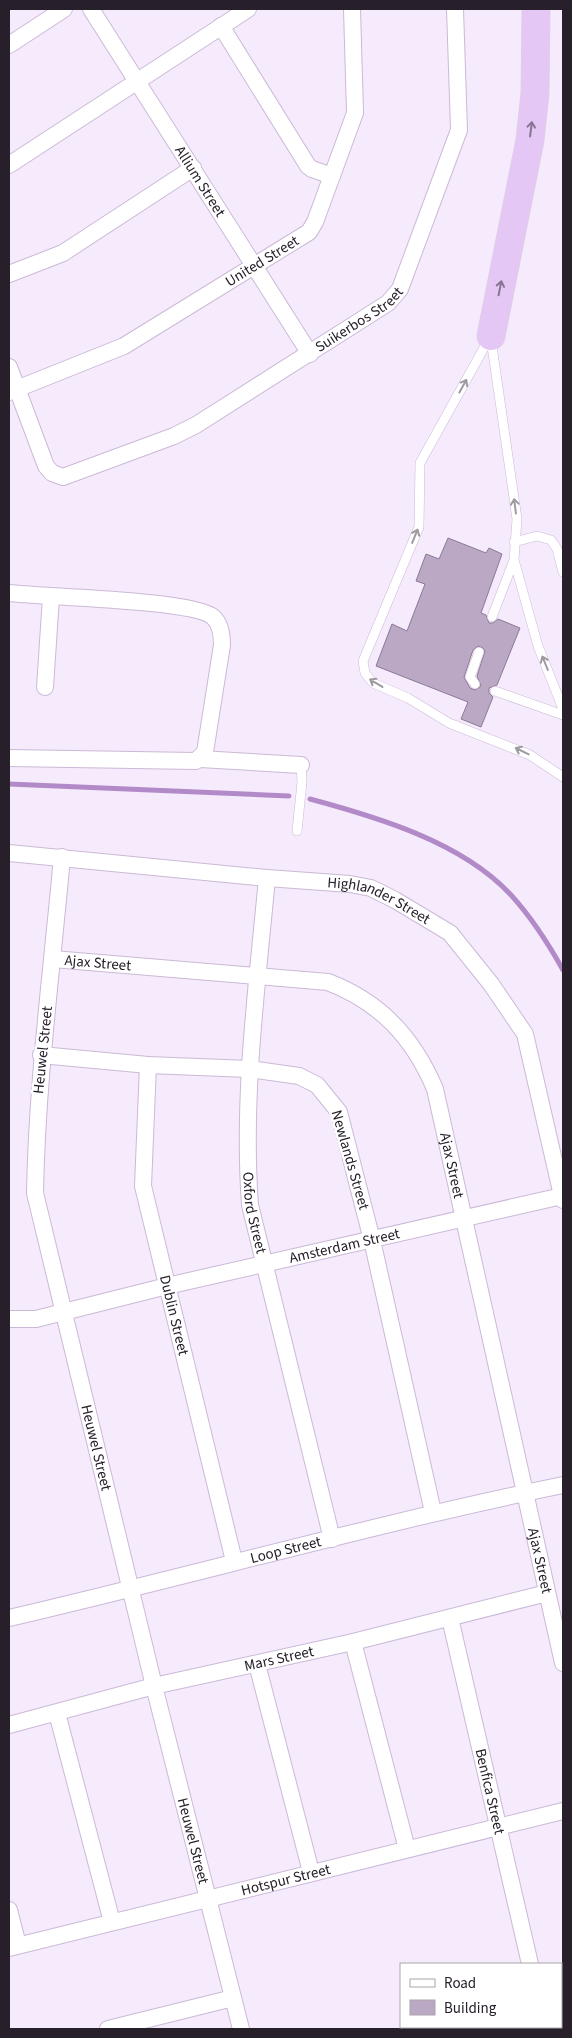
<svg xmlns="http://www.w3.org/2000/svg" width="572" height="2038" viewBox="0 0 572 2038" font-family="'Source Sans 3',sans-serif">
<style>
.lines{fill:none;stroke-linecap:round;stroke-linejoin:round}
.stream{stroke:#b28ac8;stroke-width:5}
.building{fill:#bba8c5;stroke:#8b7a95;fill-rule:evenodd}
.service-casing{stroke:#cbb9d6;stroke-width:10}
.minor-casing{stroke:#cbb9d6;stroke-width:18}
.motorway-casing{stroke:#d8d7d9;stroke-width:29}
.service{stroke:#fff;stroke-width:9}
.minor{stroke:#fff;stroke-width:16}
.motorway{stroke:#e5c7f5;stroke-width:28}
.oneway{stroke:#867490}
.oneway2{stroke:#9e9ba0}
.labels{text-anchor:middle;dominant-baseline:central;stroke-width:5;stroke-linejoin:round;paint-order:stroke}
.street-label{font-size:15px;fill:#27202b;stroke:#fff}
</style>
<rect width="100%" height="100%" fill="#f6ebfd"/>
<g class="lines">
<!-- stream -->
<path class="stream" d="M9,784L289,796
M310,799C377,817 462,842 511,895C532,918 548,943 563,970"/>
</g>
<!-- building -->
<path class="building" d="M448,538L486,553L489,548L502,554L481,613L486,615L489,623H493L498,619L520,628L497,685L489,688V693L493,697L481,727L461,719L468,702L376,666L392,624L407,631L425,584L416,581L426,554L439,559ZM478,646L483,648L485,651L477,676L481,686L475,690L470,688L464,677L473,650Z"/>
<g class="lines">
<defs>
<path id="service" d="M490,337L420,463L419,527L363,661L365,673L373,683L408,698L449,723L530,755L563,777
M491,339L517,519L514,560L538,646L563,709
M514,542L537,536L551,540L557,549L563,572
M492,617L514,560
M475,684L470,677L479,652
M495,691L563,715
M297,831L302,782L301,765"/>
<g id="minor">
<path id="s1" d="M91,9L310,354"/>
<path d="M221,26L308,166L312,169L332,176"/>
<path d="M9,45L64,9"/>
<path d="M9,165L248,9"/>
<path d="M9,274L63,253L193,168"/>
<path id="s2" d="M9,367L46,466L52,473L63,477L174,436L196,425L388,303L400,289L459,130L455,9"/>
<path id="s3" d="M9,392L124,346L309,232L315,222L355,113L352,9"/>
<path d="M9,593C43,597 195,600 213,617C221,624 222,635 222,645L205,752L196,761L9,758"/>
<path d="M45,687L51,597"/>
<path d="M200,759L301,765"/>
<path id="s4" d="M9,853L267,878L350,884L371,888L395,900L450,933L491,984L525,1034L563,1200"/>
<path id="s5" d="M62,857C52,969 37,1080 35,1193L154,1686L241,2029"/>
<path id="s6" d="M267,878C257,987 242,1096 250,1205L332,1539"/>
<path id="s7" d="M53,959L328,982C380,1002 413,1037 435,1089L563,1663"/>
<path d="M41,1055L148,1065L249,1069L299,1076L317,1085L339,1112L372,1240L433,1512"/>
<path id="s8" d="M148,1065L143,1186L234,1561"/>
<path id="s9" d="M9,1319H36L167,1286L562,1196"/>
<path id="s10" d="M9,1618C194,1575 377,1523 563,1485"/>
<path id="s11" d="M450,1618L530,1964"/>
<path d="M353,1642L407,1849"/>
<path d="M257,1664L311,1872"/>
<path d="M57,1713L112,1922"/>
<path id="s12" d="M9,1725L154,1686L353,1642L547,1593"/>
<path d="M9,1910L18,1945"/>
<path id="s13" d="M9,1948L563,1811"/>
<path d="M546,2027V2029"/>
<path d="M108,2029L233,1998"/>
</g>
<path id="motorway" d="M491,336L530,140L535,93L536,9"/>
</defs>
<!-- service casing -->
<use href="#service" class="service-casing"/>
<!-- minor casing -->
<use href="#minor" class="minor-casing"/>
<!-- motorway casing -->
<use href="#motorway" class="motorway-casing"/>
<!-- service -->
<use href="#service" class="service"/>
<!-- minor -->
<use href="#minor" class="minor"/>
<!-- motorway -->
<use href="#motorway" class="motorway"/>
</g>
<!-- one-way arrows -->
<defs><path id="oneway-shaft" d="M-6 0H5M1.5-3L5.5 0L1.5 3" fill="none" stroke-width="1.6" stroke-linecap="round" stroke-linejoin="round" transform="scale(1.25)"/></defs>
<g class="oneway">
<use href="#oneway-shaft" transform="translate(531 129) rotate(-83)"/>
<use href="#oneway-shaft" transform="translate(500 288) rotate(-79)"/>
</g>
<g class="oneway2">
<use href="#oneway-shaft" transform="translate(463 386) rotate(-61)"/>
<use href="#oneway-shaft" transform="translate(515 506) rotate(-97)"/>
<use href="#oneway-shaft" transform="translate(415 536) rotate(-68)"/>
<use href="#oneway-shaft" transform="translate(545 663) rotate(-112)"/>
<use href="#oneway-shaft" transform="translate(376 683) rotate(-149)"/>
<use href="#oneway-shaft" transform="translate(522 751) rotate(-154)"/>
</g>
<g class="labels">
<!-- street labels -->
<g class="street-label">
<text stroke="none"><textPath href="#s1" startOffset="204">Allium Street</textPath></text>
<text stroke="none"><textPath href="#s3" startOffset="286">United Street</textPath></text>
<text stroke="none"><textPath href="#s2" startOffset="464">Suikerbos Street</textPath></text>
<text stroke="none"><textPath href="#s4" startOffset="375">Highlander Street</textPath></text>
<text stroke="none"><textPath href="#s7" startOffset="45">Ajax Street</textPath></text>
<text transform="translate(43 1050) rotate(-84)">Heuwel Street</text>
<text transform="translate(350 1160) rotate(74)">Newlands Street</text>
<text stroke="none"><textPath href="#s7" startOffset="510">Ajax Street</textPath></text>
<text stroke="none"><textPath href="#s6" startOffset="336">Oxford Street</textPath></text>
<text stroke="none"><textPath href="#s9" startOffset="344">Amsterdam Street</textPath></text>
<text stroke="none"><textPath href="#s8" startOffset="254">Dublin Street</textPath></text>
<text stroke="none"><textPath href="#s5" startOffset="599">Heuwel Street</textPath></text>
<text stroke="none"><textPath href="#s10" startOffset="285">Loop Street</textPath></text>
<text stroke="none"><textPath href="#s7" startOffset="915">Ajax Street</textPath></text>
<text stroke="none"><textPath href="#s12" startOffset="278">Mars Street</textPath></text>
<text stroke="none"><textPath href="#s11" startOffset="178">Benfica Street</textPath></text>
<text stroke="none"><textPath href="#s5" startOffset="1004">Heuwel Street</textPath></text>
<text stroke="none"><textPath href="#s13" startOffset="285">Hotspur Street</textPath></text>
</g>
</g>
<!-- border -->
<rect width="572" height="2038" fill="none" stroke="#27202b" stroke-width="20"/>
<!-- legend -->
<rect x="400" y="1963" width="162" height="65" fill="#ffffff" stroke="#a9a6aa"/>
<rect x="410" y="1979" width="25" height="8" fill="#ffffff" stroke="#a9a6aa"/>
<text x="444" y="1988" font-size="15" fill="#27202b">Road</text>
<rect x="410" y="2000" width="25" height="15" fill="#bba8c5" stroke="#a9a6aa"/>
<text x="444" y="2013" font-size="15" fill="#27202b">Building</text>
</svg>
